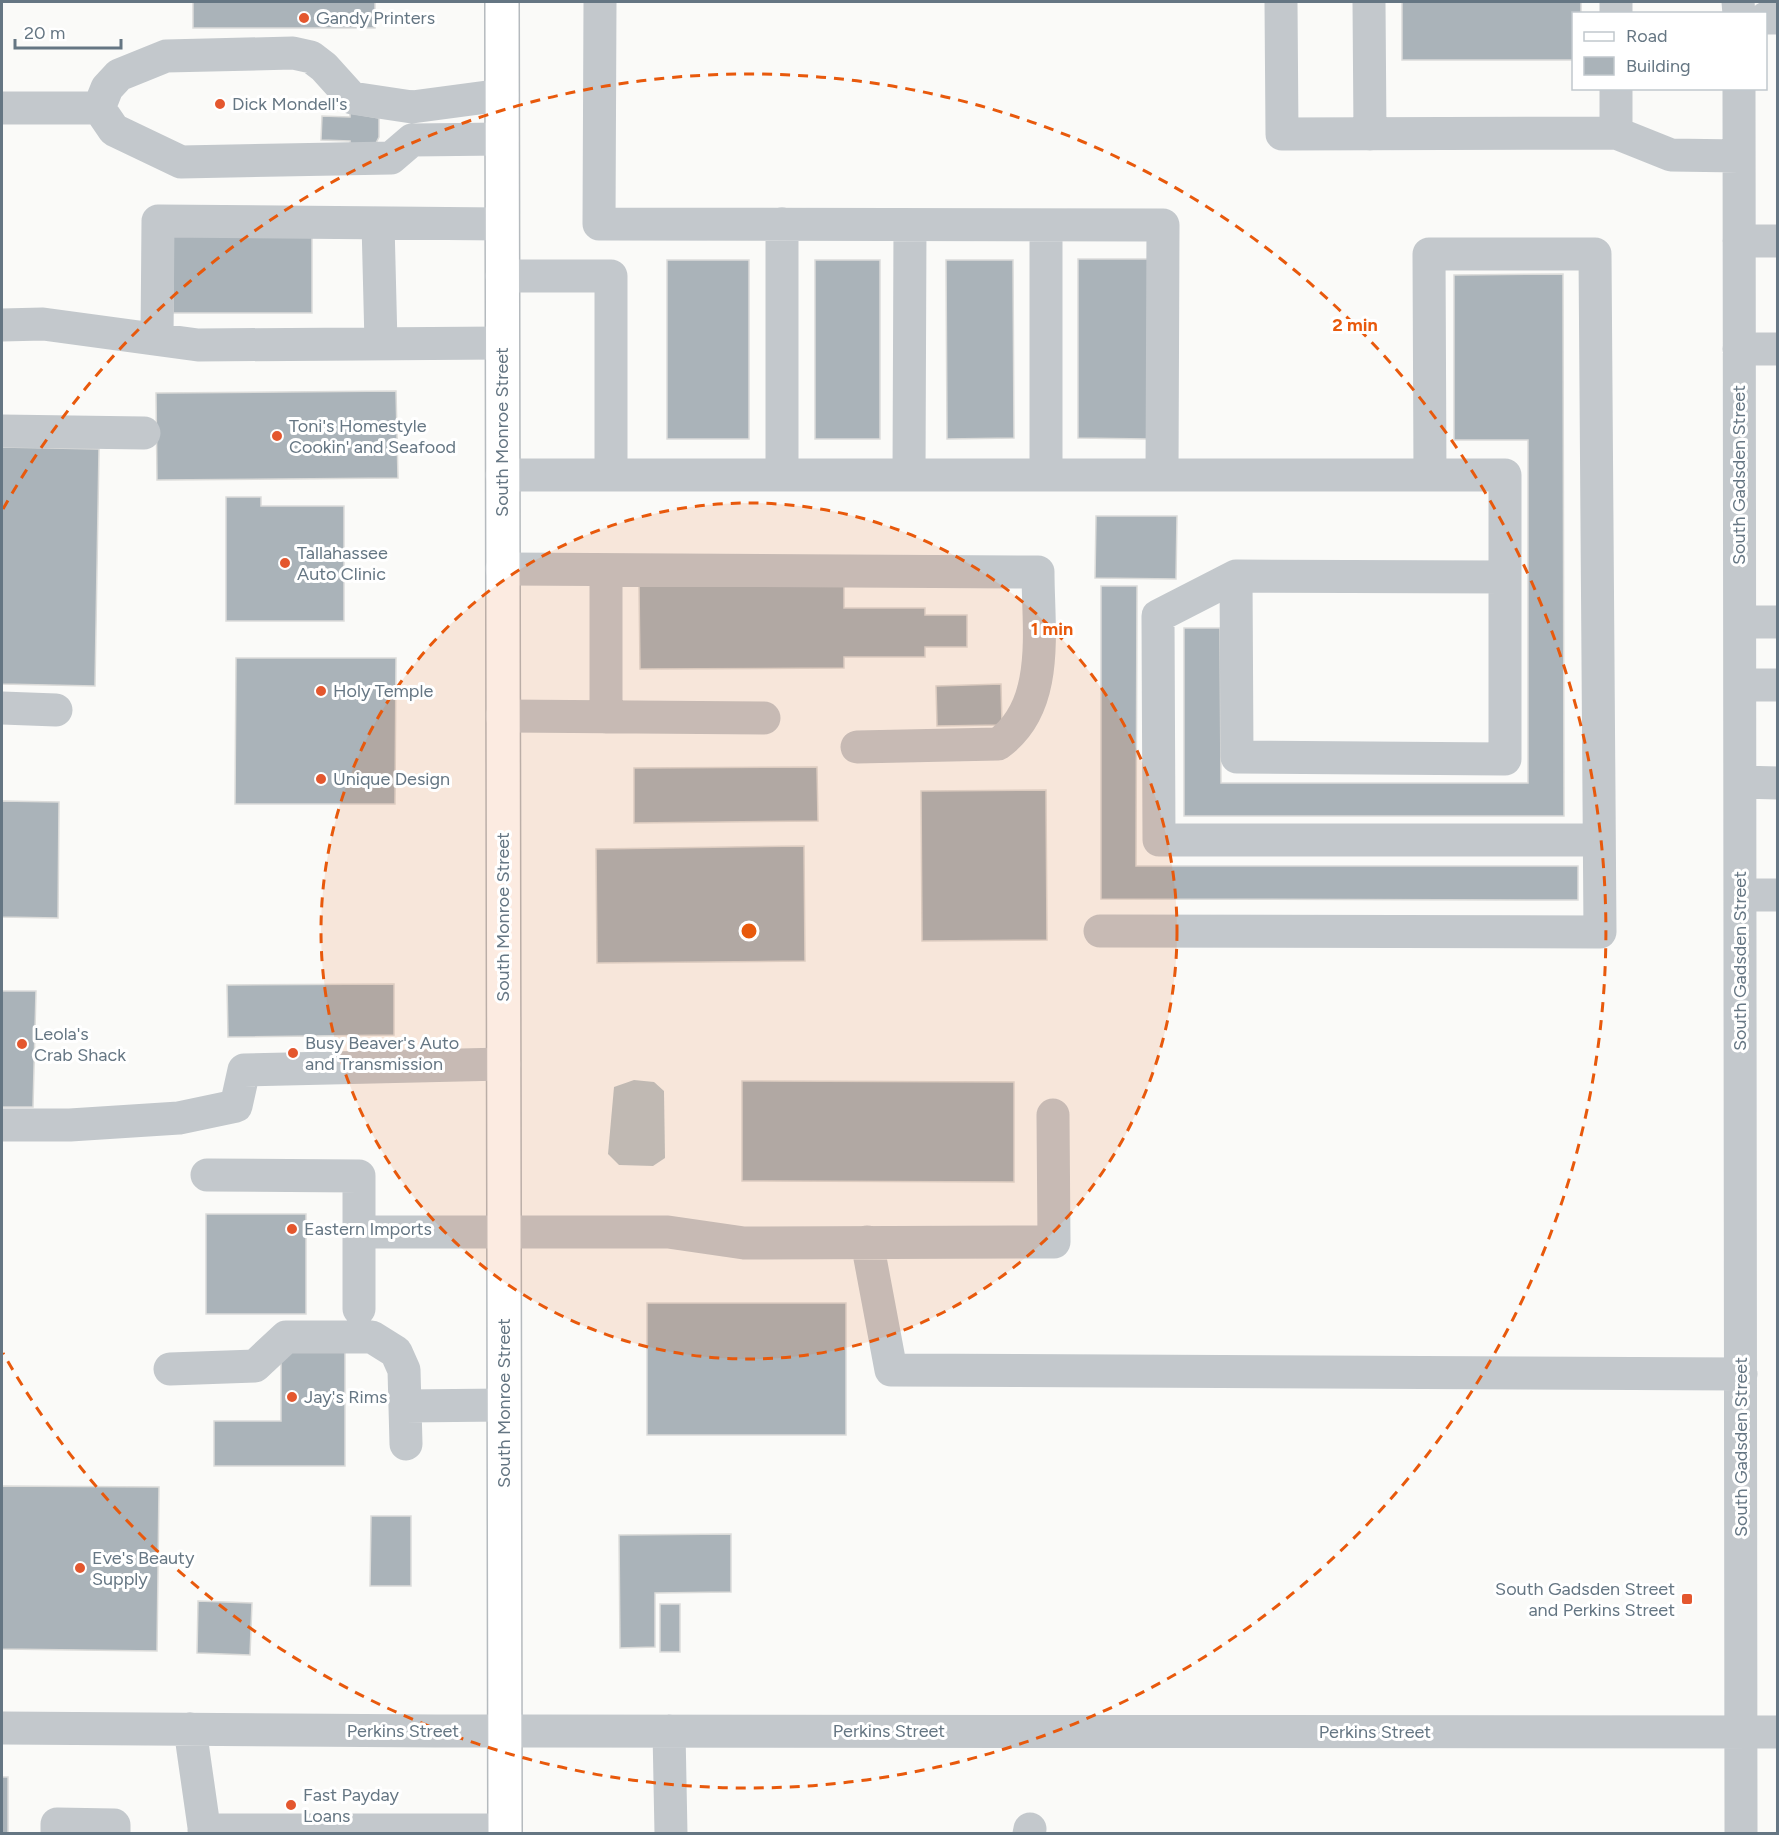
<svg xmlns="http://www.w3.org/2000/svg" width="1779" height="1835" viewBox="0 0 1779 1835" font-family="Figtree,sans-serif">
<style>
.water{fill:#bbc7cb}
.building{fill:#aab3b9;stroke:#dcdcda;stroke-width:1.5}
.lines{fill:none;stroke-linecap:round;stroke-linejoin:round}
.major-casing{stroke:#b5babe;stroke-width:36}
.minor{stroke:#c3c8cc;stroke-width:33}
.major{stroke:#fff;stroke-width:33}
.ring{fill:none;stroke:#e8590c;stroke-width:3;stroke-dasharray:10 8}
.poi-dot{fill:#e4572e;stroke:#fff;stroke-width:2}
.labels{text-anchor:middle;dominant-baseline:central;stroke-width:6;stroke-linejoin:round;paint-order:stroke}
.poi-label{font-size:18px;fill:#657683;stroke:#fff;text-anchor:start}
.street-label{font-size:18px;fill:#657683;stroke:#fff}
.centre{fill:#e8590c;stroke:#fff;stroke-width:3}
.ring-label{font-size:18px;text-anchor:middle;font-weight:bold;fill:#e8590c;stroke:#fff;stroke-width:6;stroke-linejoin:round;paint-order:stroke}
</style>
<rect width="100%" height="100%" fill="#fafaf8"/>
<!-- water -->
<path class="water" d="M634,1080L654,1082L664,1091L665,1158L653,1166L619,1165L608,1154L614,1087Z"/>
<!-- building -->
<path class="building" d="M193,2H375V28H193Z
M1402,2H1581V14H1574V60H1402Z
M350,113L379,118V137L375,145H350V141L321,140L322,116L350,117Z
M173,229L312,230V313H173Z
M1078,259H1148L1147,439L1078,438Z
M667,260H749V439H667Z
M815,260H880V439H815Z
M946,260H1013L1014,438L947,439Z
M1563,274L1564,816H1184V628H1220L1221,783H1528V440H1454V275Z
M396,391L398,478L157,480L156,393Z
M2,447L99,449L95,686L2,684Z
M226,497H261V506H344V621H226Z
M1096,516H1177L1176,579L1095,578Z
M844,585V608H925V615H967V647H925V657H844V668L640,669L639,586Z
M1101,586H1137L1136,866H1578V900L1101,899Z
M236,658H396L395,804H235Z
M1001,684L1002,725L937,726L936,686Z
M817,767L818,821L634,823V768Z
M1046,790L1047,940L922,941L921,791Z
M2,801L59,802L58,918L2,917Z
M804,846L805,961L597,963L596,849Z
M394,984V1035L228,1037L227,985Z
M2,991H36L33,1107H2Z
M742,1081L1014,1082V1182L742,1181Z
M206,1214H306V1314H206Z
M647,1303H846V1435H647Z
M281,1345H345V1466H214V1421H281Z
M2,1486L159,1487L157,1651L2,1649Z
M371,1516H411V1586H370Z
M731,1534V1592L655,1593V1647L620,1648L619,1535Z
M198,1601L252,1603L250,1655L197,1653Z
M660,1604H680V1652H660Z
M2,1777H8V1834H2Z"/>
<g class="lines">
<defs>
<path id="major" d="M502,2L505,1834"/>
</defs>
<!-- major casing -->
<use href="#major" class="major-casing"/>
<!-- minor -->
<path class="minor" d="M600,2L599,224L1163,225L1162,475
M1281,2L1282,134L1616,133V88
M1369,2L1370,134
M1616,2V14
M1738,2L1739,14
M1766,18H1778
M1739,88L1741,1834
M2,108H99
M99,108L107,88L119,75L166,56L293,53L311,57L324,67L352,98L412,107L502,95
M99,108L114,130L181,162L391,158L412,140L502,139
M1616,133L1671,155L1739,156
M378,223L381,343
M782,224V475
M1739,241H1778
M502,276H611V475
M2,325L43,324L198,345L502,343
M157,339L158,221L502,224
M1739,349H1778
M2,431L144,433
M502,475H1505V759L1237,757L1236,576
M909,475L910,225
M1046,475V225
M502,569L1038,572C1038,630 1051,706 998,744L857,747
M606,570V717
M1505,577L1236,576L1158,616L1159,840H1599
M1740,622H1778
M1740,685H1778
M2,708L56,710
M502,716L764,718
M1740,782L1778,783
M1740,895H1778
M1100,931L1600,932L1595,254H1429L1430,475
M2,1125H70L179,1118L236,1106L244,1070L504,1064
M207,1175L359,1176V1309
M359,1232H668L744,1243L1054,1242L1053,1115
M867,1242L891,1370L1741,1374
M170,1369L255,1366L286,1337H372L396,1352L404,1370L406,1444
M405,1406L504,1405
M2,1728L437,1731L1778,1732
M190,1729L205,1834
M669,1731L671,1834
M204,1830H505
M57,1834V1824L114,1825V1834
M1029,1834L1030,1829"/>
<!-- major -->
<use href="#major" class="major"/>
</g>
<!-- distance rings -->
<circle cx="749" cy="931" r="428" fill="#e8590c" fill-opacity=".12"/>
<g class="ring">
<circle cx="749" cy="931" r="428"/>
<path d="M3 509A857 857 0 1 1 3 1353"/>
</g>
<!-- markers -->
<g class="poi-dot">
<circle cx="304" cy="18" r="6"/>
<circle cx="220" cy="104" r="6"/>
<circle cx="277" cy="436" r="6"/>
<circle cx="285" cy="563" r="6"/>
<circle cx="321" cy="691" r="6"/>
<circle cx="321" cy="779" r="6"/>
<circle cx="22" cy="1044" r="6"/>
<circle cx="293" cy="1053" r="6"/>
<circle cx="292" cy="1229" r="6"/>
<circle cx="292" cy="1397" r="6"/>
<circle cx="80" cy="1568" r="6"/>
<rect x="1681" y="1593" width="12" height="12" rx="3"/>
<circle cx="291" cy="1805" r="6"/>
</g>
<g class="labels">
<!-- poi labels -->
<g class="poi-label">
<text x="316" y="18">Gandy Printers</text>
<text x="232" y="104">Dick Mondell's</text>
<text x="289" y="426">Toni's Homestyle<tspan x="289" dy="21">Cookin' and Seafood</tspan></text>
<text x="297" y="553">Tallahassee<tspan x="297" dy="21">Auto Clinic</tspan></text>
<text x="333" y="691">Holy Temple</text>
<text x="333" y="779">Unique Design</text>
<text x="34" y="1034">Leola's<tspan x="34" dy="21">Crab Shack</tspan></text>
<text x="305" y="1043">Busy Beaver's Auto<tspan x="305" dy="21">and Transmission</tspan></text>
<text x="304" y="1229">Eastern Imports</text>
<text x="304" y="1397">Jay's Rims</text>
<text x="92" y="1558">Eve's Beauty<tspan x="92" dy="21">Supply</tspan></text>
<text x="1675" y="1589" text-anchor="end">South Gadsden Street<tspan x="1675" dy="21">and Perkins Street</tspan></text>
<text x="303" y="1795">Fast Payday<tspan x="303" dy="21">Loans</tspan></text>
</g>
<!-- street labels -->
<g class="street-label">
<text transform="translate(502 432) rotate(-90)">South Monroe Street</text>
<text transform="translate(1739 475) rotate(-90)">South Gadsden Street</text>
<text transform="translate(503 917) rotate(-90)">South Monroe Street</text>
<text transform="translate(1740 961) rotate(-90)">South Gadsden Street</text>
<text transform="translate(504 1403) rotate(-90)">South Monroe Street</text>
<text transform="translate(1741 1447) rotate(-90)">South Gadsden Street</text>
<text x="403" y="1731">Perkins Street</text>
<text x="889" y="1731">Perkins Street</text>
<text x="1375" y="1732">Perkins Street</text>
</g>
</g>
<circle cx="749" cy="931" r="9" class="centre"/>
<g class="ring-label">
<text x="1355" y="331">2 min</text>
<text x="1052" y="635">1 min</text>
</g>
<!-- border -->
<rect width="1779" height="1835" fill="none" stroke="#657683" stroke-width="6"/>
<!-- legend -->
<rect x="1572" y="12" width="195" height="78" fill="#ffffff" stroke="#c1c8cd" stroke-width="1.5"/>
<rect x="1584" y="32" width="30" height="9" fill="#ffffff" stroke="#c1c8cd" stroke-width="1.5"/>
<text x="1626" y="42" font-size="18" fill="#657683">Road</text>
<rect x="1584" y="57" width="30" height="18" fill="#aab3b9" stroke="#c1c8cd" stroke-width="1.5"/>
<text x="1626" y="72" font-size="18" fill="#657683">Building</text>
<!-- scale -->
<path d="M15 39v9h106v-9" fill="none" stroke="#657683" stroke-width="3"/>
<text x="24" y="39" font-size="18" fill="#657683" stroke="#ffffff" stroke-width="4.5" paint-order="stroke">20 m</text>
</svg>
